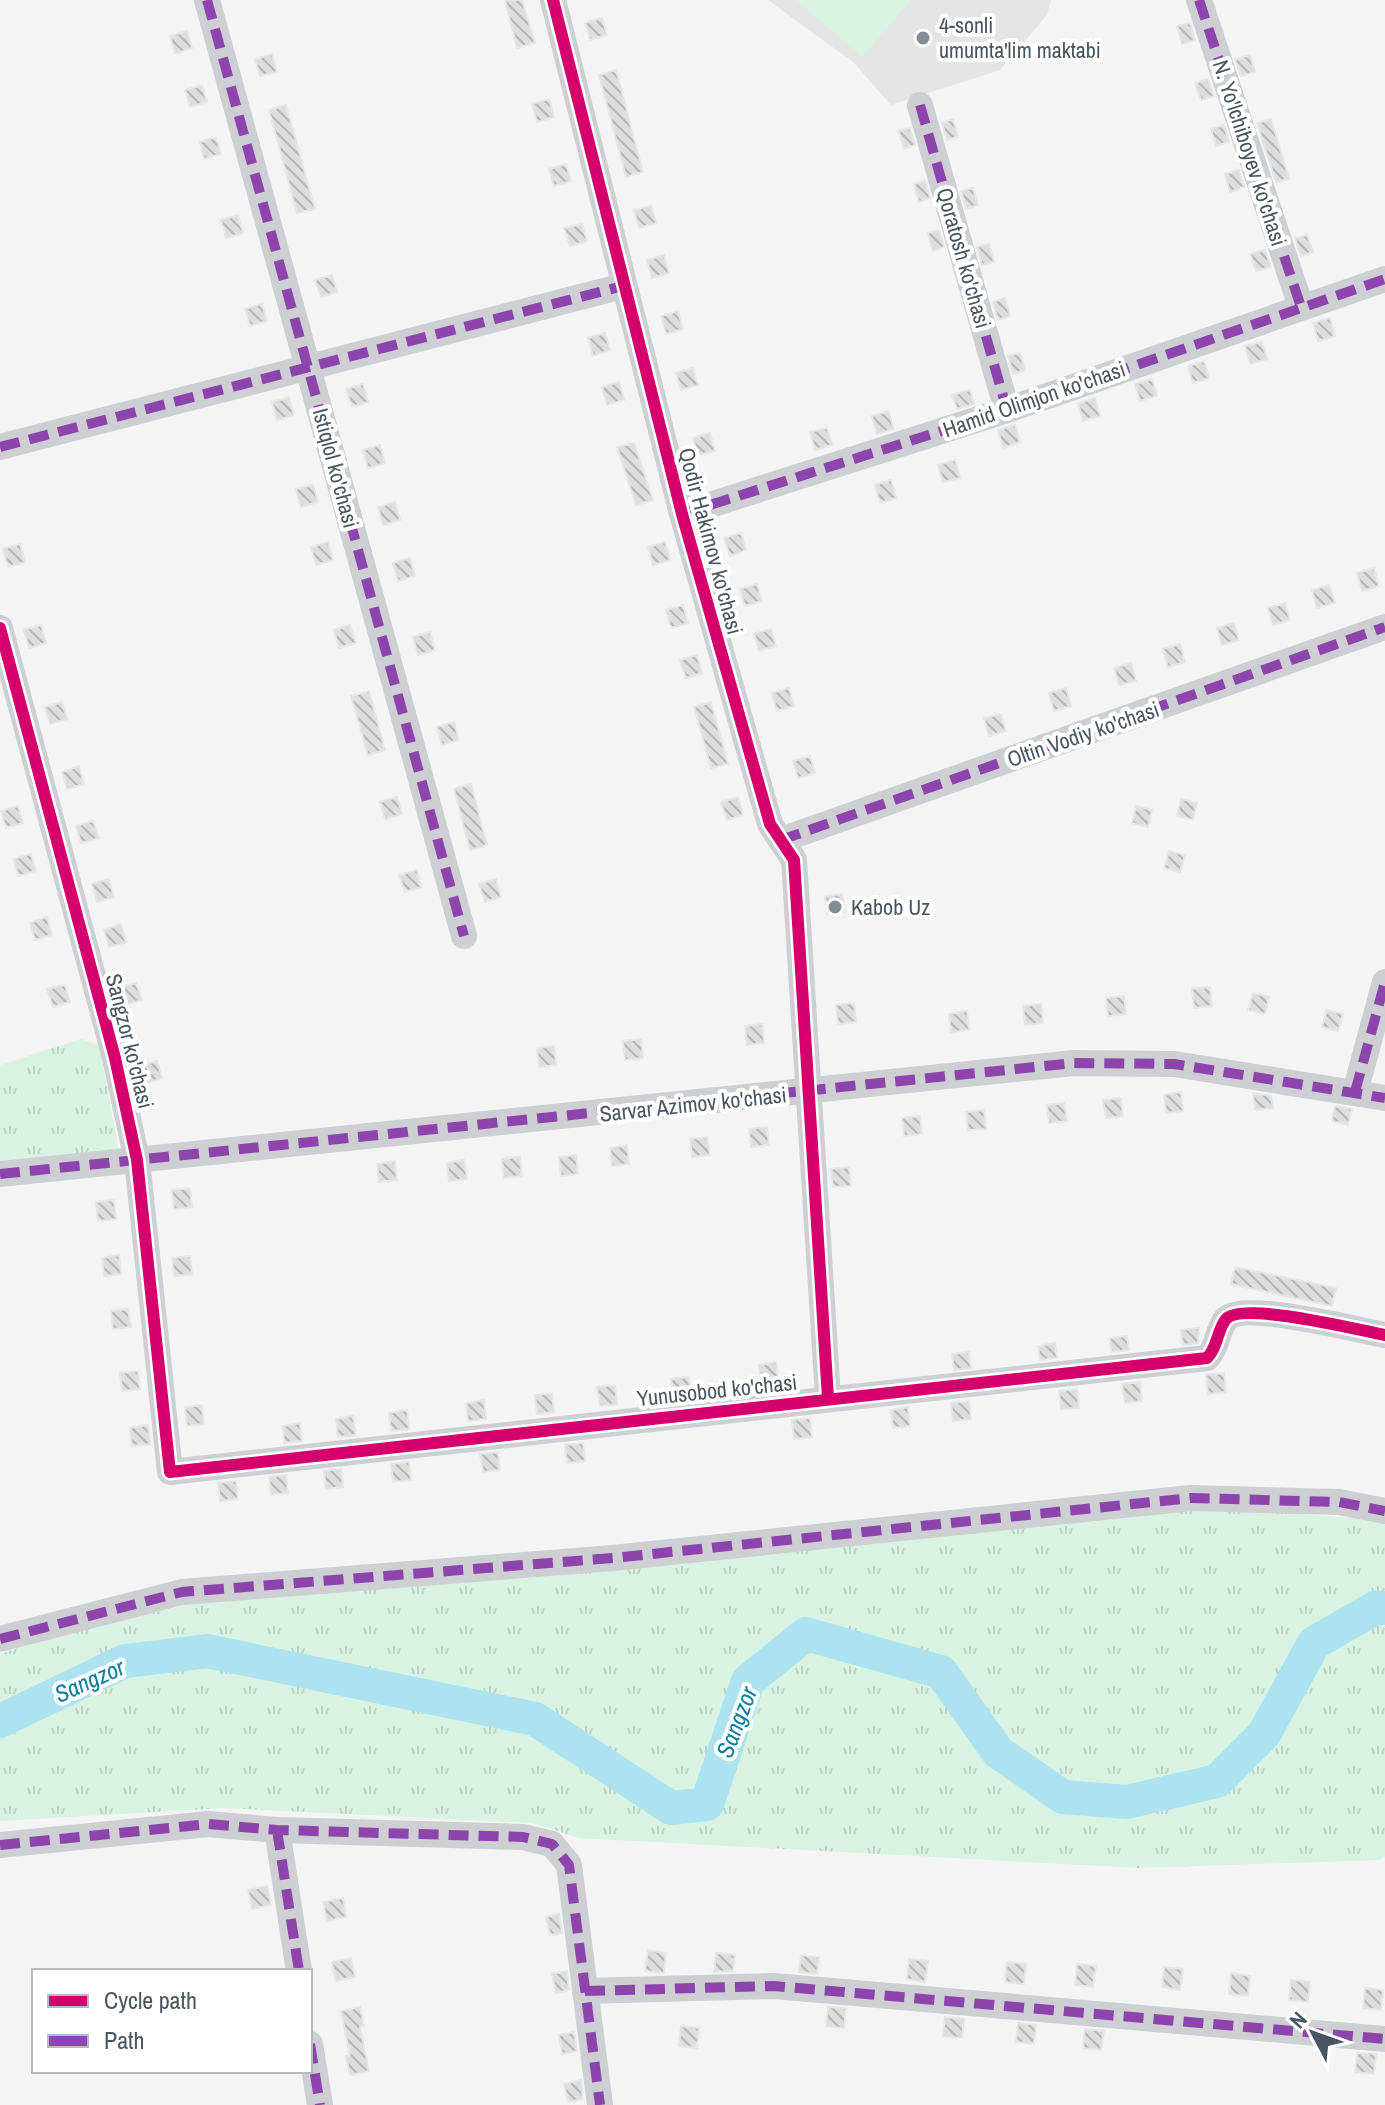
<svg xmlns="http://www.w3.org/2000/svg" width="1385" height="2105" viewBox="0 0 1385 2105" font-family="'Archivo Narrow',sans-serif">
<style>
.education{fill:#e5e5e6}
.grass{fill:url(#grass-tufts)}
.pitch{fill:#d8f3e2}
.lines{fill:none;stroke-linecap:round;stroke-linejoin:round}
.river{stroke:#ade2f1;stroke-width:34}
.building{fill:url(#building-back-hatch);stroke:#e5e6e7;stroke-width:2}
.minor{stroke:#cdcfd2;stroke-width:26}
.quiet{stroke:#8e44ad;stroke-width:10;stroke-dasharray:20 10;stroke-linecap:butt}
.cycleway-casing{stroke:#fff;stroke-width:17}
.cycleway{stroke:#d6006c;stroke-width:12}
.poi-dot{fill:#858d94;stroke:#fff;stroke-width:3}
.labels{text-anchor:middle;dominant-baseline:central;stroke-width:8;stroke-linejoin:round;paint-order:stroke}
.poi-label{font-size:22px;fill:#495661;stroke:#fff;text-anchor:start}
.street-label{font-size:22px;fill:#495661;stroke:#fff}
.water-label{font-size:24px;font-style:italic;fill:#097e9d;stroke:#fff}
</style>
<defs>
<pattern id="grass-tufts" width="24" height="20" patternUnits="userSpaceOnUse" patternTransform="scale(2)"><rect width="24" height="20" fill="#d8f3e2"/><path d="M3 7l-1-3M5 7V3M7 7l1-3M15 17l-1-3M17 17v-4M19 17l1-3" fill="none" stroke="#bbd2c4"/></pattern>
<pattern id="building-back-hatch" width="6" height="6" patternUnits="userSpaceOnUse" patternTransform="scale(2)"><rect width="6" height="6" fill="#ddddde"/><path d="M-1 5l2 2M0 0l6 6M5-1l2 2" fill="none" stroke="#b5b6b7"/></pattern>
</defs>
<rect width="100%" height="100%" fill="#f4f4f4"/>
<!-- education -->
<path class="education" d="M768,0H1051L1047,15L1000,70L891,105L853,62Z"/>
<!-- grass -->
<path class="grass" d="M81,1039L99,1045L119,1152L0,1164V1065Z
M1201,1507L1385,1520V1856L1380,1860L1138,1868L579,1838L532,1823L224,1808L0,1821V1654L53,1636L191,1604Z"/>
<!-- pitch -->
<path class="pitch" d="M796,0H911L862,57Z"/>
<g class="lines">
<!-- river -->
<path class="river" d="M0,1721L125,1661L207,1651L535,1719L671,1808L707,1804L748,1681L806,1634L941,1672L998,1752L1063,1797L1127,1802L1217,1781L1264,1734L1314,1643L1375,1608H1385"/>
</g>
<!-- building -->
<path class="building" d="M505,0H522L535,43L517,48Z
M602,18L607,35L590,40L585,23Z
M1190,23L1195,40L1182,44L1177,26Z
M187,31L192,48L175,54L170,36Z
M272,54L277,72L260,76L255,59Z
M1250,55L1255,72L1241,76L1235,59Z
M616,70L643,172L626,177L599,75Z
M1208,79L1214,96L1201,100L1195,83Z
M202,85L207,102L190,107L185,90Z
M549,99L554,117L537,122L532,104Z
M286,105L315,209L297,213L269,110Z
M953,119L958,137L947,140L942,123Z
M1271,119L1289,179L1276,182L1257,123Z
M1224,125L1229,142L1216,146L1211,129Z
M910,128L915,145L904,149L899,131Z
M216,137L221,154L204,159L200,142Z
M566,164L571,181L554,186L549,169Z
M1239,170L1244,187L1230,192L1225,174Z
M925,181L930,198L919,202L914,184Z
M973,188L978,205L966,209L961,191Z
M651,206L656,223L639,228L634,210Z
M238,215L243,233L226,238L221,220Z
M582,224L587,241L570,246L564,228Z
M939,230L944,247L933,251L928,233Z
M1307,235L1313,252L1301,256L1295,238Z
M989,244L994,262L982,265L977,247Z
M1265,250L1271,267L1256,271L1250,254Z
M664,255L669,273L652,278L647,260Z
M332,275L337,292L321,297L315,280Z
M1005,298L1010,316L998,320L993,302Z
M262,304L267,321L250,326L245,309Z
M678,311L683,329L666,334L661,316Z
M1330,318L1335,336L1318,341L1313,323Z
M605,333L610,350L593,356L588,338Z
M1262,342L1267,359L1250,364L1245,346Z
M1020,353L1025,370L1013,374L1008,356Z
M1204,361L1209,378L1193,383L1188,366Z
M693,368L698,385L681,390L676,373Z
M1152,379L1157,396L1140,401L1135,384Z
M619,382L624,400L607,405L602,387Z
M363,384L368,402L352,407L346,389Z
M970,390L974,404L957,409L952,395Z
M289,397L294,415L277,420L272,402Z
M1095,398L1100,416L1083,421L1078,403Z
M888,411L894,429L877,434L872,416Z
M1015,425L1020,442L1003,448L998,430Z
M827,428L832,445L815,450L810,432Z
M710,433L715,451L698,455L693,438Z
M634,443L653,500L636,505L617,447Z
M380,445L385,463L368,468L363,450Z
M955,460L960,478L943,482L938,465Z
M891,480L896,498L880,503L875,485Z
M313,485L318,502L301,507L296,489Z
M395,502L400,520L383,525L378,507Z
M741,533L746,550L730,556L724,538Z
M328,542L333,560L316,565L311,547Z
M665,542L670,560L653,565L648,547Z
M20,544L25,562L8,567L3,549Z
M410,558L415,576L398,581L393,563Z
M1374,568L1379,586L1362,591L1357,573Z
M757,584L762,601L745,606L740,589Z
M1329,585L1335,603L1317,608L1312,590Z
M1285,603L1290,620L1273,625L1268,608Z
M683,605L688,623L671,628L666,610Z
M1234,623L1239,640L1222,645L1217,628Z
M41,625L46,643L29,648L24,630Z
M350,625L356,643L339,648L334,630Z
M771,629L776,646L759,651L754,634Z
M430,632L435,650L418,655L413,637Z
M1180,644L1185,662L1168,667L1163,649Z
M697,655L702,673L686,678L680,660Z
M1131,663L1136,681L1119,685L1114,668Z
M789,688L794,706L777,711L772,693Z
M1066,688L1071,706L1054,711L1049,693Z
M369,691L385,750L368,755L351,696Z
M62,702L67,719L50,724L45,707Z
M711,702L728,764L711,768L694,707Z
M1001,714L1006,731L989,736L984,718Z
M454,722L459,740L442,745L437,727Z
M810,756L815,773L798,778L793,761Z
M79,766L84,784L67,789L62,772Z
M471,784L487,845L470,850L454,789Z
M397,797L402,814L385,819L380,802Z
M738,797L743,815L727,820L721,802Z
M1181,799L1197,803L1193,820L1177,816Z
M18,806L23,823L6,828L1,811Z
M1136,806L1152,810L1148,827L1132,823Z
M93,821L99,838L81,843L76,826Z
M1169,851L1185,855L1180,872L1164,868Z
M31,854L36,871L19,876L13,859Z
M417,870L421,887L405,892L399,875Z
M109,879L114,897L97,902L92,884Z
M496,879L501,897L485,902L479,884Z
M842,894L845,912L827,914L825,896Z
M47,917L52,935L35,940L30,923Z
M121,924L126,942L109,947L104,930Z
M136,983L142,1000L124,1005L119,988Z
M65,985L70,1002L53,1007L47,989Z
M1210,987L1212,1006L1194,1008L1192,989Z
M1253,993L1269,997L1265,1014L1248,1010Z
M1124,996L1126,1014L1108,1016L1106,998Z
M854,1003L856,1022L838,1024L836,1005Z
M1041,1004L1043,1023L1025,1025L1023,1006Z
M1327,1010L1343,1014L1338,1031L1322,1027Z
M967,1011L969,1030L951,1032L949,1014Z
M762,1024L764,1043L747,1045L745,1026Z
M641,1039L643,1058L625,1060L623,1041Z
M554,1046L556,1065L539,1067L537,1048Z
M157,1061L162,1078L145,1084L140,1066Z
M1181,1092L1183,1111L1166,1113L1164,1095Z
M1253,1093L1271,1096L1273,1108L1255,1110Z
M1121,1098L1123,1116L1106,1118L1103,1100Z
M1064,1103L1067,1121L1049,1123L1047,1105Z
M1335,1106L1352,1109L1348,1125L1332,1121Z
M984,1110L986,1129L968,1130L966,1112Z
M920,1116L922,1134L904,1136L902,1118Z
M767,1127L769,1145L751,1147L749,1129Z
M707,1137L710,1155L692,1157L690,1139Z
M627,1145L629,1164L612,1166L610,1148Z
M576,1155L578,1174L561,1176L559,1157Z
M520,1157L522,1176L504,1178L502,1159Z
M464,1160L467,1179L449,1181L447,1163Z
M395,1161L397,1180L379,1182L377,1164Z
M849,1167L851,1186L833,1187L831,1169Z
M190,1188L192,1207L174,1209L172,1190Z
M114,1200L116,1219L98,1221L96,1202Z
M119,1255L121,1274L104,1276L102,1258Z
M190,1256L192,1274L174,1276L172,1258Z
M1235,1267L1336,1288L1332,1306L1231,1284Z
M128,1309L131,1327L113,1329L111,1311Z
M1199,1328L1198,1343L1183,1345L1181,1330Z
M1127,1336L1129,1350L1111,1352L1110,1338Z
M1055,1343L1057,1358L1040,1360L1038,1346Z
M969,1352L971,1368L954,1370L952,1354Z
M776,1362L779,1381L761,1383L759,1365Z
M138,1371L140,1389L122,1391L120,1373Z
M1224,1373L1226,1392L1208,1394L1206,1375Z
M689,1377L691,1396L674,1398L671,1379Z
M1140,1382L1142,1401L1125,1403L1122,1384Z
M615,1385L617,1404L600,1406L597,1387Z
M1077,1389L1079,1408L1061,1409L1059,1391Z
M552,1393L554,1412L537,1414L535,1395Z
M484,1400L486,1419L468,1421L466,1403Z
M969,1401L971,1419L953,1421L951,1403Z
M202,1405L204,1424L187,1426L185,1407Z
M908,1407L910,1426L893,1428L891,1410Z
M407,1410L409,1429L391,1431L389,1413Z
M353,1416L356,1435L338,1437L336,1419Z
M810,1418L812,1437L794,1439L792,1420Z
M300,1423L302,1441L284,1443L283,1426Z
M148,1425L150,1444L132,1446L130,1428Z
M583,1443L585,1461L567,1463L565,1445Z
M498,1452L500,1470L483,1472L480,1454Z
M409,1462L411,1480L393,1482L391,1464Z
M341,1469L343,1487L326,1489L324,1471Z
M286,1475L288,1493L271,1495L269,1477Z
M236,1481L238,1499L220,1501L218,1483Z
M267,1886L271,1905L252,1909L248,1890Z
M343,1898L346,1917L327,1921L323,1902Z
M559,1914L562,1933L550,1935L546,1917Z
M648,1950L666,1953L664,1973L645,1971Z
M716,1953L735,1955L733,1971L714,1972Z
M801,1955L819,1957L817,1974L799,1972Z
M351,1958L355,1977L336,1981L332,1962Z
M909,1959L928,1961L925,1982L907,1979Z
M1007,1962L1026,1964L1024,1984L1005,1982Z
M1077,1964L1096,1966L1093,1987L1075,1985Z
M1164,1967L1183,1969L1180,1990L1162,1987Z
M567,1971L569,1990L556,1993L552,1974Z
M1231,1973L1250,1976L1248,1996L1229,1994Z
M1291,1980L1310,1982L1308,2002L1289,2000Z
M1365,1988L1383,1990L1381,2010L1363,2008Z
M360,2007L364,2026L360,2027L369,2071L350,2075L346,2056H350L341,2011Z
M828,2007L846,2008L844,2028L826,2026Z
M945,2017L964,2019L962,2038L943,2036Z
M1018,2023L1036,2025L1034,2044L1016,2042Z
M681,2026L699,2028L697,2048L679,2046Z
M1085,2029L1104,2031L1101,2050L1083,2048Z
M574,2032L577,2051L562,2054L559,2035Z
M1357,2053L1376,2054L1374,2074L1355,2072Z
M581,2080L583,2099L568,2102L564,2084Z"/>
<g class="lines">
<!-- minor -->
<path class="minor" d="M207,0L464,936
M553,0L682,514L770,824L794,860L828,1398
M1199,0L1301,307
M920,105L1007,410
M0,447L623,286
M682,514L1007,410L1385,279
M0,628L115,1058L137,1160L170,1472L1207,1358C1218,1347 1217,1330 1226,1319C1243,1301 1358,1330 1385,1335
M781,840L1385,627
M1355,1092L1385,982
M0,1174L1074,1063L1174,1064L1385,1098
M0,1639L182,1592L613,1558L1191,1498L1339,1502L1385,1511
M277,1830L299,1971
M0,1845L208,1824L277,1830L523,1837L552,1844L569,1865L600,2105
M585,1991L774,1986L1385,2039
M310,2044L320,2105"/>
<!-- quiet -->
<path class="quiet" d="M207,0L464,936
M1199,0L1301,307
M920,105L1007,410
M0,447L623,286
M682,514L1007,410L1385,279
M781,840L1385,627
M1355,1092L1385,982
M0,1174L1074,1063L1174,1064L1385,1098
M0,1639L182,1592L613,1558L1191,1498L1339,1502L1385,1511
M277,1830L299,1971
M0,1845L208,1824L277,1830L523,1837L552,1844L569,1865L600,2105
M585,1991L774,1986L1385,2039
M310,2044L320,2105"/>
<defs>
<path id="cycleway" d="M553,0L682,514L770,824L794,860L828,1398
M0,628L115,1058L137,1160L170,1472L1207,1358C1218,1347 1217,1330 1226,1319C1243,1301 1358,1330 1385,1335"/>
</defs>
<!-- cycleway casing -->
<use href="#cycleway" class="cycleway-casing"/>
<!-- cycleway -->
<use href="#cycleway" class="cycleway"/>
</g>
<!-- markers -->
<g class="poi-dot">
<circle cx="923" cy="38" r="8"/>
<circle cx="835" cy="907" r="8"/>
</g>
<g class="labels">
<!-- poi labels -->
<g class="poi-label">
<text x="939" y="25">4-sonli<tspan x="939" dy="25">umumta'lim maktabi</tspan></text>
<text x="851" y="907">Kabob Uz</text>
</g>
<!-- street labels -->
<g class="street-label">
<text transform="translate(1250 153) rotate(72)">N. Yo'lchiboyev ko'chasi</text>
<text transform="translate(964 258) rotate(74)">Qoratosh ko'chasi</text>
<text transform="translate(1034 399) rotate(-19)">Hamid Olimjon ko'chasi</text>
<text transform="translate(336 468) rotate(75)">Istiqlol ko'chasi</text>
<text transform="translate(711 541) rotate(75)">Qodir Hakimov ko'chasi</text>
<text transform="translate(1083 734) rotate(-19)">Oltin Vodiy ko'chasi</text>
<text transform="translate(130 1041) rotate(76)">Sangzor ko'chasi</text>
<text transform="translate(693 1104) rotate(-6)">Sarvar Azimov ko'chasi</text>
<text transform="translate(717 1390) rotate(-6)">Yunusobod ko'chasi</text>
</g>
<!-- water labels -->
<g class="water-label">
<text transform="translate(89 1680) rotate(-24)">Sangzor</text>
<text transform="translate(736 1722) rotate(-69)">Sangzor</text>
</g>
</g>
<!-- legend -->
<rect x="32" y="1969" width="280" height="104" fill="#ffffff" stroke="#b6bbc0" stroke-width="2"/>
<rect x="48" y="1995" width="40" height="12" fill="#d6006c" stroke="#b6bbc0" stroke-width="2"/>
<text x="104" y="2009" font-size="24" fill="#495661">Cycle path</text>
<rect x="48" y="2035" width="40" height="12" fill="#8e44ad" stroke="#b6bbc0" stroke-width="2"/>
<text x="104" y="2049" font-size="24" fill="#495661">Path</text>
<!-- north arrow -->
<g transform="translate(1313 2033) rotate(311)" stroke="#ffffff" stroke-width="6" paint-order="stroke">
<path d="M0-6L14 30L0 20L-14 30Z" fill="#495661"/>
<text y="-12" font-size="22" font-weight="bold" text-anchor="middle" fill="#495661">N</text>
</g>
</svg>
